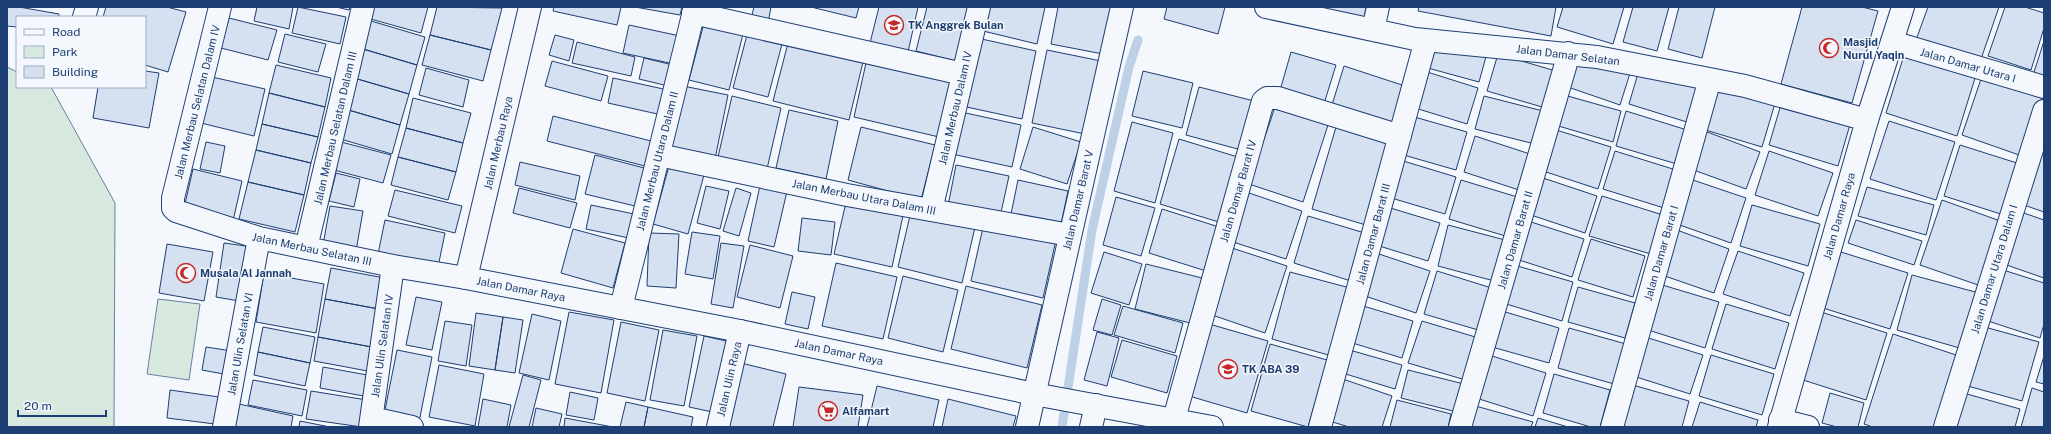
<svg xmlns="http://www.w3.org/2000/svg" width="2051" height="434" viewBox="0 0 2051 434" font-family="'Public Sans',sans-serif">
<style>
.green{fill:#d7e8df;stroke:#687fa3}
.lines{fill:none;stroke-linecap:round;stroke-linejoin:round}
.stream{stroke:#bed0e5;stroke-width:9}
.building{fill:#d5e0f0;stroke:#1d3f73}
.minor-casing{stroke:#1d3f73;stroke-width:24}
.tertiary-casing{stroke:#1d3f73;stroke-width:24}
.minor{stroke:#f4f7fb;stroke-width:22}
.tertiary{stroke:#f4f7fb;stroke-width:22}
.labels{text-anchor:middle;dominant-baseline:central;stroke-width:3;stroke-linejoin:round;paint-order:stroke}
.poi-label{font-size:11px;font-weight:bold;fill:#1d3f73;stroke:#f4f7fb;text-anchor:start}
.street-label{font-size:11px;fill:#1d3f73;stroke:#f4f7fb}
</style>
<rect width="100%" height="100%" fill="#f4f7fb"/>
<!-- green -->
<path class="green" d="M7,67L17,72V87H51L115,203L114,427H7Z
M158,299L200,304L189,380L147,374Z"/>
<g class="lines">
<!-- stream -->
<path class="stream" d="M1062,427L1092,230L1129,67L1138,40"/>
</g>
<!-- building -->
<path class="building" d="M7,7H19L59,14V17H17V27L7,26Z
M106,7H167L186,12L168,72L145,65V17H103Z
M257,7H293L289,29L254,21Z
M298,7L346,17L340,44L292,33Z
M336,7H350L349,10Z
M371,7H428L421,33L367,18Z
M437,7L502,8L491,50L430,35Z
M554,7H621L617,25L553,11Z
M635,7H682L680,15Z
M754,7H771L768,23L751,19Z
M811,7H859L856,18Z
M879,7H918L908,52L870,43Z
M927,7H973L960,62L916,51Z
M988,7H1045L1037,44L983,31Z
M1058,7H1113L1103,54L1051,44Z
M1167,7H1225L1218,34L1164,19Z
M1313,7H1366L1364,19Z
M1419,7H1556L1551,36L1418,11Z
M1563,7H1624L1613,44L1557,27Z
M1633,7H1669L1657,51L1623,42Z
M1679,7H1715L1702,58L1668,49Z
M1802,7H1862L1878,11L1852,103L1781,84Z
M1928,7H1999L1980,62L1916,40Z
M2005,7H2025L2044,13V28L2031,70L1988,56Z
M229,18L277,30L268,60L221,48Z
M371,21L425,37L417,65L363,49Z
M704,23L743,34L729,90L689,80Z
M629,25L680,36L674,64L623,53Z
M285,34L326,44L318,72L278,62Z
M430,35L491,50L483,81L422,65Z
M555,35L574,40L569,61L549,55Z
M747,35L782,44L768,97L733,88Z
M977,38L1036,51L1022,119L962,106Z
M2044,41V78L2033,75Z
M577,42L635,57L631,76L572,63Z
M788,43L863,62L849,120L773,101Z
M1431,45L1487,53L1479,82L1424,67Z
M363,49L417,65L409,94L354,78Z
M1047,50L1101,61L1085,134L1032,123Z
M1291,52L1336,65L1323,107L1279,94Z
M1905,52L1976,75L1957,136L1886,113Z
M1498,54L1559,72L1549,109L1487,91Z
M644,58L673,65L668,86L639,79Z
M1574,58L1631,70L1620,105L1565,86Z
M552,61L608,76L601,101L545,86Z
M866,63L952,82L939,137L854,117Z
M276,65L331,78L325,107L269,93Z
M1344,66L1405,86L1392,128L1331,108Z
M426,68L469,80L463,107L419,95Z
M1639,70L1700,89L1690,123L1629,104Z
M145,71L159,73L149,128L93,118L98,87H145Z
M1143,71L1193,83L1182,128L1132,116Z
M1424,71L1478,88L1467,124L1412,107Z
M1982,76L2042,97L2022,156L1962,135Z
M212,77L265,89L254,136L201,123Z
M354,78L409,94L400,125L345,109Z
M613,78L668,90L662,115L608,103Z
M1715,82L1776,100L1762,147L1702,129Z
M683,86L728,95L715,159L671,150Z
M1199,87L1258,102L1245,151L1186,135Z
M269,93L325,107L318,137L262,124Z
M1564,95L1621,111L1613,142L1555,125Z
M732,96L781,108L767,169L718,157Z
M1484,96L1547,112L1539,145L1475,129Z
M413,98L471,113L463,143L406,128Z
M1782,101L1851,121L1838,166L1769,145Z
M1276,104L1329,122L1303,202L1249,184Z
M345,109L400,125L392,154L337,138Z
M789,110L838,121L826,179L776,168Z
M1626,111L1687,130L1677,164L1616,146Z
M961,112L1021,125L1012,167L952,154Z
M553,116L651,141L645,166L547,141Z
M1411,116L1467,132L1456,170L1400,154Z
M1889,121L1955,142L1936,200L1870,179Z
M1132,122L1173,133L1155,203L1114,191Z
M262,124L318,137L311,163L256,150Z
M861,127L935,145L921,200L848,180Z
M1033,127L1081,142L1067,184L1020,169Z
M1336,127L1390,144L1366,225L1312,209Z
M406,128L463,143L456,172L398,157Z
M1553,129L1611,147L1598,189L1540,170Z
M1702,130L1760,152L1746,189L1688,168Z
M1475,136L1533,155L1522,191L1464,172Z
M2044,137V212L2021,204Z
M1179,139L1241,158L1222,223L1160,204Z
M206,142L225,146L220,173L200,169Z
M341,142L391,155L383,183L334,170Z
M1960,145L2020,164L2004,215L1944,196Z
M256,150L311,163L304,195L248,182Z
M1615,151L1676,170L1664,208L1603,189Z
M1769,151L1833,173L1818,216L1755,195Z
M595,155L644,168L635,206L585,194Z
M398,157L456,172L448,200L391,185Z
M1400,160L1456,177L1445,214L1388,197Z
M520,162L580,176L575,200L515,185Z
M956,165L1009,176L1000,217L948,206Z
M669,166L704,175L688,234L653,224Z
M193,169L242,181L233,221L184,208Z
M336,173L360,179L354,207L329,201Z
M1540,177L1597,196L1585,233L1528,214Z
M1687,178L1746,198L1731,243L1671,222Z
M1018,180L1068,191L1060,229L1010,219Z
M1461,180L1524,199L1512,238L1449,219Z
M761,181L788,187L774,247L748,241Z
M248,182L304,195L295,232L239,219Z
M706,186L729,191L720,229L697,223Z
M1867,187L1934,205L1926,235L1858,216Z
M519,188L577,203L570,228L513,213Z
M736,188L751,193L739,236L723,231Z
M395,190L462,206L455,233L388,216Z
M1249,193L1302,211L1286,259L1233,242Z
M1602,196L1663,215L1651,254L1589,236Z
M1116,197L1155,208L1141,256L1103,245Z
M847,198L904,211L892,267L834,254Z
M1942,200L2003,222L1981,286L1920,265Z
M591,205L634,214L629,238L586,229Z
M1752,205L1820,224L1808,266L1740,246Z
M330,206L363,211L356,251L323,245Z
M912,207L976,223L962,283L898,267Z
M1387,207L1440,223L1428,261L1376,245Z
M1162,209L1219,227L1206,271L1149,253Z
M2018,211L2044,220V278L2001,263Z
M1308,216L1368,234L1354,282L1294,263Z
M802,218L835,222L831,255L798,251Z
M385,220L445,233L438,267L378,254Z
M1856,220L1922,241L1914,265L1848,243Z
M1528,221L1584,239L1572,277L1516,259Z
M984,223L1056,240L1043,298L971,281Z
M1448,225L1509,241L1498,282L1438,266Z
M573,229L625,243L613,288L561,273Z
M1674,229L1729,249L1714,293L1659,274Z
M692,232L720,236L713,279L685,274Z
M649,233L679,234L676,288L647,286Z
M1591,239L1645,256L1633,297L1578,280Z
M224,243L253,247L245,302L216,297Z
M721,243L744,246L733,308L711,304Z
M167,244L213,252L204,301L159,293Z
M750,245L793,256L780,308L737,297Z
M1232,248L1287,266L1265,333L1209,314Z
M1738,251L1804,273L1790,316L1723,294Z
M1104,252L1142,264L1129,305L1091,293Z
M1841,252L1908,273L1890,329L1823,308Z
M1376,253L1430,271L1416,313L1362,295Z
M836,263L897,277L883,339L822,326Z
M1146,264L1202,278L1190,323L1135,309Z
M1514,265L1573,282L1562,321L1503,303Z
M331,268L390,279L384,310L325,299Z
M2000,269L2044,283V324L2040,338L1985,320Z
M1437,271L1498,290L1485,332L1424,314Z
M1290,272L1350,288L1332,356L1272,339Z
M264,273L324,284L316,333L256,322Z
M1912,275L1979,293L1963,349L1897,330Z
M903,276L958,290L943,352L888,338Z
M1659,284L1719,302L1705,348L1645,329Z
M966,286L1042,305L1027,368L951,349Z
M1578,287L1635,303L1625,338L1568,322Z
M792,292L815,297L808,329L785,324Z
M416,297L442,302L432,350L406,345Z
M325,299L384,310L377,348L318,337Z
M1102,299L1121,305L1112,335L1093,330Z
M1726,304L1789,323L1775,369L1712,349Z
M1360,305L1413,321L1402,358L1349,342Z
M1123,306L1183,323L1175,353L1114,335Z
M1502,311L1559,328L1549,363L1492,347Z
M569,312L614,320L601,393L555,384Z
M1821,312L1887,333L1866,400L1800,379Z
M476,313L503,317L495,370L469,366Z
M532,314L561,321L549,380L519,373Z
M503,317L523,320L515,373L495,370Z
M445,321L472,325L466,366L438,361Z
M1422,321L1482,339L1469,381L1408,363Z
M621,322L659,330L645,401L607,393Z
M1209,324L1268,341L1247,413L1189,396Z
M1981,326L2039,342L2022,401L1964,385Z
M263,327L315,337L310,363L258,352Z
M1569,328L1626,344L1614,384L1558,368Z
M663,330L697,336L684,406L650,400Z
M1097,332L1119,338L1107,386L1084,380Z
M1893,334L1959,356L1936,427H1873L1864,424Z
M704,336L731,342L717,413L689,407Z
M1642,336L1703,355L1690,394L1630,375Z
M318,337L377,348L373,372L314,361Z
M1122,340L1177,356L1167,393L1111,377Z
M1270,344L1327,360L1308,427L1251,411Z
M206,347L232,351L229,375L202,370Z
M1346,349L1402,365L1395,389L1339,372Z
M397,350L432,357L419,422L384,415Z
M258,352L310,363L305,386L254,375Z
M1489,355L1546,373L1533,416L1476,398Z
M1711,355L1774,374L1762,415L1699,396Z
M2044,356V384L2036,382Z
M741,363L786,374L773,427H726Z
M439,365L484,374L475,426L429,417Z
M323,367L373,376L369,397L320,388Z
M1408,370L1464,384L1457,412L1401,398Z
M1554,374L1610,390L1600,427H1591L1543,413Z
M523,375L541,380L529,427H509Z
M1340,378L1392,396L1382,427H1349L1326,420Z
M253,380L307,390L302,416L248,405Z
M1629,384L1689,401L1682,427H1628L1618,424Z
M877,386L939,400L933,427H867Z
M799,387L863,395L858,427H793Z
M2032,388L2044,392V427H2021Z
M170,390L219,397L215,424L167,418Z
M311,391L367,400L362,427L306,419Z
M570,392L598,398L594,420L566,415Z
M1960,392L2020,409L2015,427H1950Z
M1830,393L1864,403L1858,427H1837L1822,423Z
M483,399L511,405L507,427H478Z
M948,399L1016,416L1013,427H942Z
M1397,400L1451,414L1448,427H1390Z
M626,402L648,407L644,427H620Z
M1700,402L1758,420L1756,427H1692Z
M239,404L293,416L291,427H234Z
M1472,405L1533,422L1531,427H1465Z
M648,407L693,417L691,427H644Z
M536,408L562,414L559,427H532Z
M565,418L613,427H564Z
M1538,418L1568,427H1535Z
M300,421L330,427H299Z"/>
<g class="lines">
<defs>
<path id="minor" d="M220,7L173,198V208L176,211L259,238L393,266L466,278
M1266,7L1415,39L1597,57L1745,86L1867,120
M693,13L963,74
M84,17L87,7
M1373,30L1378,7
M1892,42L2044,87
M659,155L847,195L1070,235
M931,210L979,7
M306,248L363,7
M621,308L695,7
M372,418L412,427
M1174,419L1263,101L1267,98H1278L1400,136
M1780,420L1808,427
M224,427L259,238
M370,427L393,266
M718,427L740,331
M1027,427L1122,7
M1091,427L1096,405
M1320,427L1426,40
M1460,427L1565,67L1568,53
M1612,427L1710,79
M1945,427L2044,111"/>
<path id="tertiary" d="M530,7L466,278L740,331L1034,394L1212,427
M1779,427L1867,120L1903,7"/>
</defs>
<!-- minor casing -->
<use href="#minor" class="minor-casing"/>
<!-- tertiary casing -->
<use href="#tertiary" class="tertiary-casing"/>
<!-- minor -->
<use href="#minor" class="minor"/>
<!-- tertiary -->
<use href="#tertiary" class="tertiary"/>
</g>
<!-- icons -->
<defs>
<symbol id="school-ring" viewBox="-11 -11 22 22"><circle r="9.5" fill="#f4f7fb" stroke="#c62828" stroke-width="1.5"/><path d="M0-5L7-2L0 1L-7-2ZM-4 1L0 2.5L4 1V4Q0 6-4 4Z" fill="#c62828"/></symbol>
<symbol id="mosque-ring" viewBox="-11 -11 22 22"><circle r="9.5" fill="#f4f7fb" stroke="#c62828" stroke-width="1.5"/><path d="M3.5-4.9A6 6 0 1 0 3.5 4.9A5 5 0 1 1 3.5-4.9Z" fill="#c62828"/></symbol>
<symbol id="supermarket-ring" viewBox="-11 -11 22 22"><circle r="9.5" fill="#f4f7fb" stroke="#c62828" stroke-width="1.5"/><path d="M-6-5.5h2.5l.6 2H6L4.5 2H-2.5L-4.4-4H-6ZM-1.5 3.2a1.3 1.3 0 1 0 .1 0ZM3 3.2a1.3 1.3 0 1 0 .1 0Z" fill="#c62828"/></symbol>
</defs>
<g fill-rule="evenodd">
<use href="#school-ring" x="883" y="14" width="22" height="22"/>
<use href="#mosque-ring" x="1818" y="37" width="22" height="22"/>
<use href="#mosque-ring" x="175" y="262" width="22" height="22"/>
<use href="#school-ring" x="1217" y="358" width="22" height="22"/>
<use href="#supermarket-ring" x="817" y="400" width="22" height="22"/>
</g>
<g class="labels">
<!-- poi labels -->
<g class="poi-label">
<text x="908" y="25">TK Anggrek Bulan</text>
<text x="1843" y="42">Masjid<tspan x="1843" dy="13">Nurul Yaqin</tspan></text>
<text x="200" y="273">Musala Al Jannah</text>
<text x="1242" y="369">TK ABA 39</text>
<text x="842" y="411">Alfamart</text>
</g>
<!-- street labels -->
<g class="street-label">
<text transform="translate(1568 55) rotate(7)">Jalan Damar Selatan</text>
<text transform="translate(1968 65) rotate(16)">Jalan Damar Utara I</text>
<text transform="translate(197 102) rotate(-76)">Jalan Merbau Selatan Dalam IV</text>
<text transform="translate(955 108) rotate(-77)">Jalan Merbau Dalam IV</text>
<text transform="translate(335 128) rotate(-77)">Jalan Merbau Selatan Dalam III</text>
<text transform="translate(498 143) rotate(-77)">Jalan Merbau Raya</text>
<text transform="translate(657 161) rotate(-76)">Jalan Merbau Utara Dalam II</text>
<text transform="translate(1238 191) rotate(-74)">Jalan Damar Barat IV</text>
<text transform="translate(864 197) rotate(11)">Jalan Merbau Utara Dalam III</text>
<text transform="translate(1078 200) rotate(-77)">Jalan Damar Barat V</text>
<text transform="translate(1839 216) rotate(-74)">Jalan Damar Raya</text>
<text transform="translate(1373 234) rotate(-75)">Jalan Damar Barat III</text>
<text transform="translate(1515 240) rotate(-74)">Jalan Damar Barat II</text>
<text transform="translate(312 249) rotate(12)">Jalan Merbau Selatan III</text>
<text transform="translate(1661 253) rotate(-74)">Jalan Damar Barat I</text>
<text transform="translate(1994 269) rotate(-73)">Jalan Damar Utara Dalam I</text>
<text transform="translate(521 289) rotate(11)">Jalan Damar Raya</text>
<text transform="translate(240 344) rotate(-80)">Jalan Ulin Selatan VI</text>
<text transform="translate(382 346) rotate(-82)">Jalan Ulin Selatan IV</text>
<text transform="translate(839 352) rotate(12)">Jalan Damar Raya</text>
<text transform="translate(729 379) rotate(-77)">Jalan Ulin Raya</text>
</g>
</g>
<!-- border -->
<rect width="2051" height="434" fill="none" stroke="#1d3f73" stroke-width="16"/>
<!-- legend -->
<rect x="16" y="16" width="130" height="72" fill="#f4f7fb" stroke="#9eadc5"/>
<rect x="24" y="29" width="20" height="6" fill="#f4f7fb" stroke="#9eadc5"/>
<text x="52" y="36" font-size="12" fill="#1d3f73">Road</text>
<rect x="24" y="46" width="20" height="12" fill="#d7e8df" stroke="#9eadc5"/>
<text x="52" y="56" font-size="12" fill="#1d3f73">Park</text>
<rect x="24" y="66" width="20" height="12" fill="#d5e0f0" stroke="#9eadc5"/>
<text x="52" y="76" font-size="12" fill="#1d3f73">Building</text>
<!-- scale -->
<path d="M18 410v6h88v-6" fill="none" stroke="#1d3f73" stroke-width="2"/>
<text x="24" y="410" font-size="12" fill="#1d3f73" stroke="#f4f7fb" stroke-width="3" paint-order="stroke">20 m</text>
</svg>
